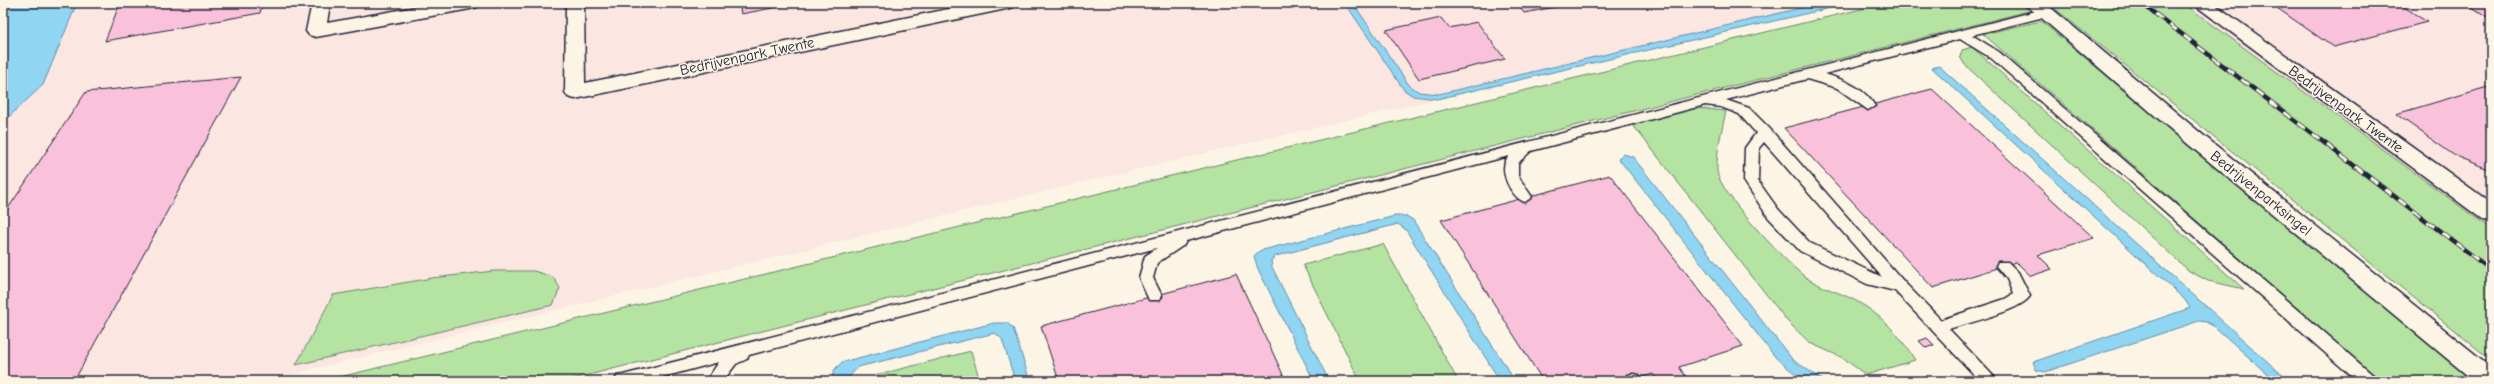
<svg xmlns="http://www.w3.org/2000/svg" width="2494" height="384" viewBox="0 0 2494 384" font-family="'Comic Neue',sans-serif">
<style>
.built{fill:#fbe6e2}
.green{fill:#b5e3a1;stroke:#6c826e}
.water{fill:#90d5f2;stroke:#648da9}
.building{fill:#f9c2da;stroke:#22223b}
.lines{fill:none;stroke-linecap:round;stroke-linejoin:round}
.lane-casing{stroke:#22223b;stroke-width:3}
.street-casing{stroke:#22223b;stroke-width:3}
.secondary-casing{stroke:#22223b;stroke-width:3}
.lane{fill:#fcf5e5;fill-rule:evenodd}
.street{fill:#fcf5e5;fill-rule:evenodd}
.secondary{fill:#fcf5e5;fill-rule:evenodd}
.rail-casing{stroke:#22223b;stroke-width:4.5}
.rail{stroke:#fcf5e5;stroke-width:3;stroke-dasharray:9;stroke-linecap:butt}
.labels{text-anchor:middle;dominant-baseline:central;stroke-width:3;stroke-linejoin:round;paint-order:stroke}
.street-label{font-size:15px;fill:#22223b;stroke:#fcf5e5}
</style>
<rect width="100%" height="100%" fill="#fcf5e5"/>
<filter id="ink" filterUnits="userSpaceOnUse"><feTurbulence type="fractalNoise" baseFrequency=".025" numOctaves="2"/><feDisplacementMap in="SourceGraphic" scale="8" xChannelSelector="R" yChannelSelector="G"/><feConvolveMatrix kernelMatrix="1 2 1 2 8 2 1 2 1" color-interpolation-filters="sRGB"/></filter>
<g filter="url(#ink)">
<!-- built -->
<path class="built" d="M3,3H1846L1109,176L264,381H3Z
M2084,3H2491V317Z"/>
<!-- green -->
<path class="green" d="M1886,3H2020L2029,11L565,381H323Z
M2048,3H2183L2491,229V360Z
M2041,21L2474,381H2380L1983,34Z
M1972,47L2244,289L2208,281L2189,271L1965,65L1960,57L1962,50Z
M1696,108L1726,111C1722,130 1716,151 1717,171C1719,193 1785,261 1804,276C1820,288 1841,292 1858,302C1883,316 1901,337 1915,360L1866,375L1843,358L1810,343L1788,322L1632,124Z
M1383,244L1458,381H1360L1303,265Z
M494,271H534L553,277L560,288L553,305L296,365L333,295L432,278Z
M971,351L980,381H878L877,375Z"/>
<!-- water -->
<path class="water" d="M3,3H77L43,85L3,122Z
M1345,3H1353L1409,85L1419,92L1439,94L1822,3H1852L1437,99L1413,96L1404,90Z
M1939,66L2289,381H2275L2215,327L2206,322L2199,321L2045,372L2036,370L2033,362L2190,308L2185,300L1932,68Z
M1624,154L1633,157L1792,359L1824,381C1800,381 1794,373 1776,358L1618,158Z
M1395,216H1406L1413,220L1515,381H1500L1406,230L1398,224L1276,256L1271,260L1272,267L1329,381H1314L1258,269L1254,256L1259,251Z
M994,323H1007L1013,328L1030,381H1015L1002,339L995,333L858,367L850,376L849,381H831L834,370L842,362Z"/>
<!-- building -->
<path class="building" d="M120,3H262L260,13L105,41Z
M739,3H799L741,14Z
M1517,3H1576L1524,13Z
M2270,3H2398L2427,22L2333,47Z
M2466,3H2491V19L2489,18Z
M1441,18L1449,28L1477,22L1505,59L1419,79L1386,30Z
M241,77L74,381H3V216L86,92Z
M2491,86V170L2455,156L2396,114Z
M1932,89L2094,238L2038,255L2052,269L2031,276L2016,262L1933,288L1784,128Z
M1610,175L1743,346L1679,367L1689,381H1658L1653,374L1630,381H1543L1441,220Z
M1236,274L1286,381H1059L1041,326Z
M1927,338L1934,345L1926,348L1919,341Z"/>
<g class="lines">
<defs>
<path id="lane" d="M2044,9L2048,10L2050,13L2048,16L1972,35L1999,52L2374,376L2376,381H2357L1991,58L1960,39L1824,74C1843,79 1864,88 1875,106L1868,110L1837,88L1807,79L1726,100L1749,108L1769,128L1905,283L1941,320L2005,299L2013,294L2007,279L1996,266L1998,262H2008L2018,272L2030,296C2021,311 1967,323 1949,329L1998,381H1980L1895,291L1867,284L1800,251L1768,217L1744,181L1745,148L1756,133L1739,114L1721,107L1705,105L1531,151L1518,163V176L1532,197L1525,202C1511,198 1496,168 1509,156L1186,241L1184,245L1157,263L1153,278L1162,296L1159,300H1149L1139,278L1145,256L1157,248L749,355L747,359L736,364L723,381H706L719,362L648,381H615L617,376L623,375ZM1764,142L1882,277L1810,243L1778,209L1758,181L1759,148Z
M1633,374L1639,375L1641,381H1625L1627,375Z"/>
<path id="street" d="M312,3H330L327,23L438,3H479L477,7L470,9L316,37L309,35L306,31Z
M566,3H584L585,83L978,3H1015L1013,7L1006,9L575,99L568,97L565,92Z
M2192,3H2213L2491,203V222L2483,220Z"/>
<path id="secondary" d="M2024,3H2045L2203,135L2491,367V381H2474L2189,145Z"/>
</defs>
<!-- lane casing -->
<use href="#lane" class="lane-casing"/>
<!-- street casing -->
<use href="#street" class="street-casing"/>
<!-- secondary casing -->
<use href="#secondary" class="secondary-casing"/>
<!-- lane -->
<use href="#lane" class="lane"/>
<!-- street -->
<use href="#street" class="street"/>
<!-- secondary -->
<use href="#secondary" class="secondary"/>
<defs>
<path id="rail" d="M2141,3L2491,270"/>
</defs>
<!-- rail casing -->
<use href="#rail" class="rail-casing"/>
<!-- rail -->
<use href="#rail" class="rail"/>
</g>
</g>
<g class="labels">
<!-- street labels -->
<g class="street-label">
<text transform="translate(747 56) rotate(-12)">Bedrijvenpark Twente</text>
<text transform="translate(2346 109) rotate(36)">Bedrijvenpark Twente</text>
<text transform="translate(2261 193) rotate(39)">Bedrijvenparksingel</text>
</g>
</g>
<!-- margin -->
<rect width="2494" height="384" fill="none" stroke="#fcf5e5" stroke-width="16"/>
<rect x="8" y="8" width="2478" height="368" fill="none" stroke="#22223b" stroke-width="1.5" filter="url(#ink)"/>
</svg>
